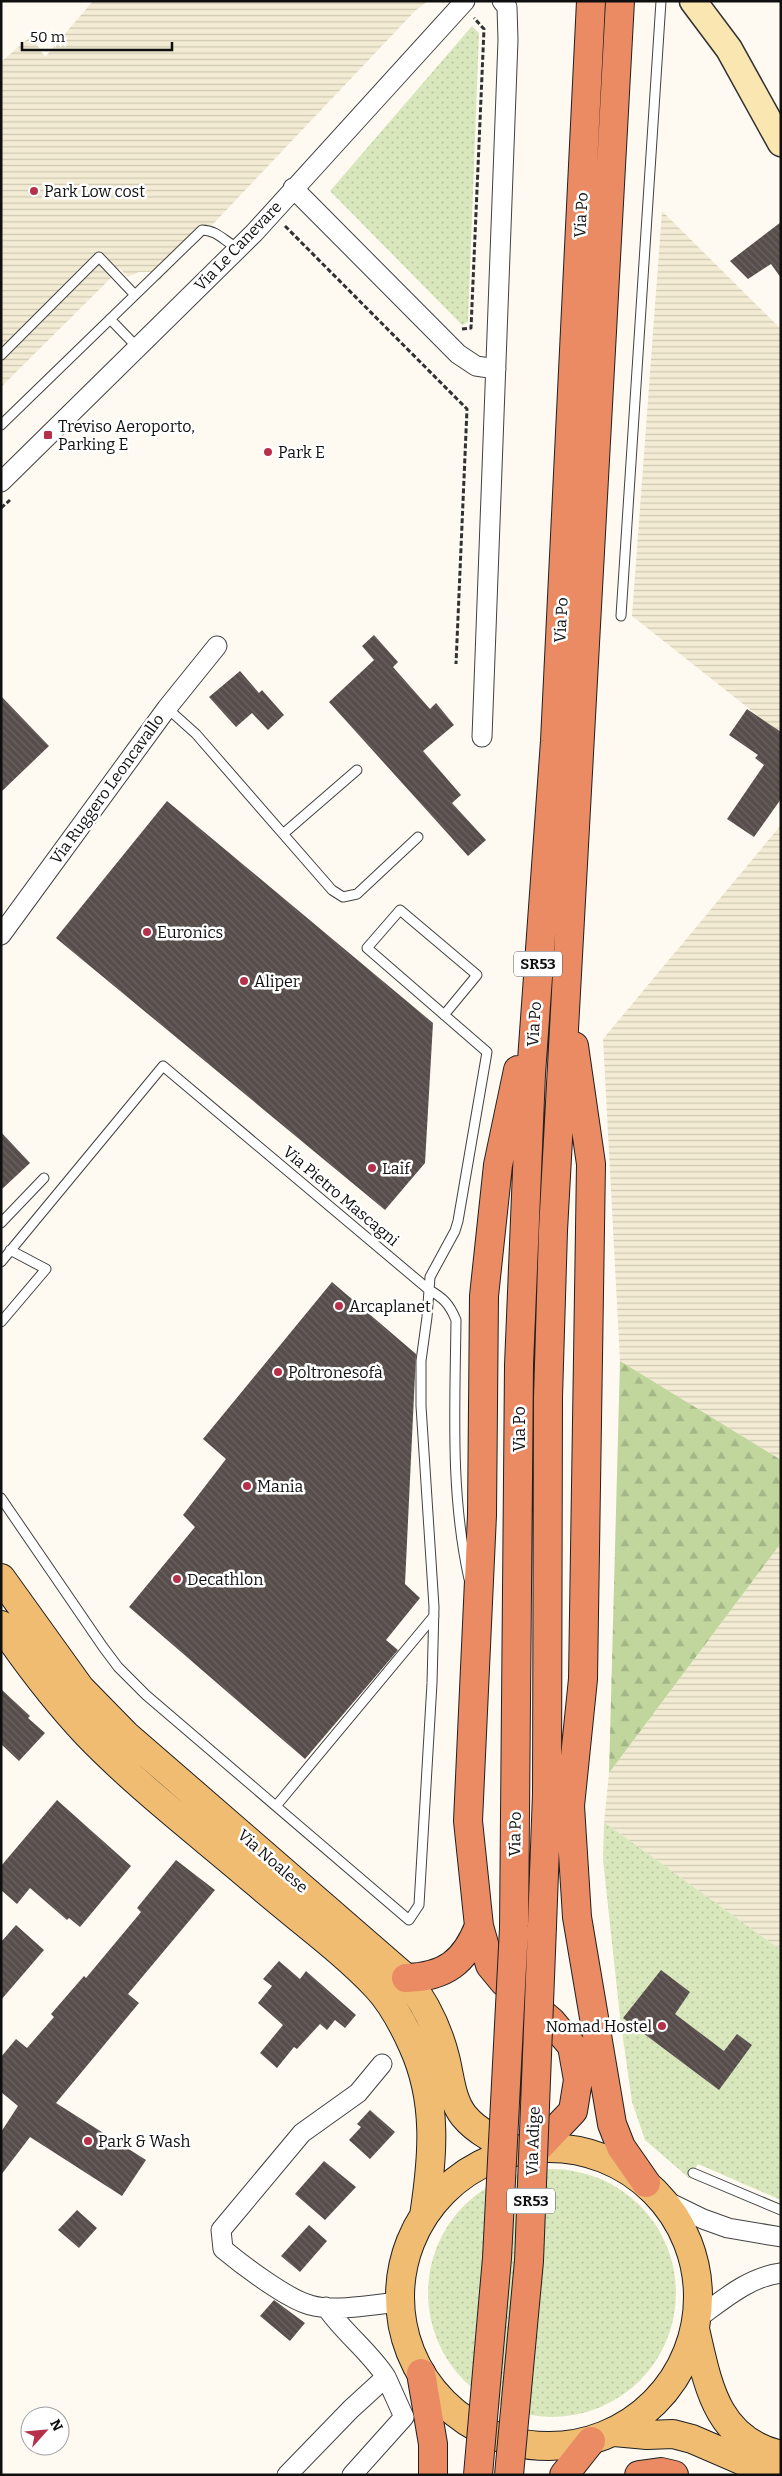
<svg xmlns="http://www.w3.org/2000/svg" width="782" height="2476" viewBox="0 0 782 2476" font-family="Bitter,serif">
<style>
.farmland{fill:url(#farmland-rules)}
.green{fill:url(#green-dots)}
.forest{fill:url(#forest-firs)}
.building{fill:url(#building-back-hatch)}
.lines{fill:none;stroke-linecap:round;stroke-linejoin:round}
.lane-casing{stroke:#424242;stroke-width:11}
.street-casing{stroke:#424242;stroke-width:21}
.secondary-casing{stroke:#313131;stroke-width:29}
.primary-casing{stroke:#202020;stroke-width:30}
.highway-casing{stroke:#202020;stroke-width:30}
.path{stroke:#313131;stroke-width:3;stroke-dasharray:5 2.5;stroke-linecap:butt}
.lane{stroke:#fff;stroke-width:9}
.street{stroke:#fff;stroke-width:19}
.secondary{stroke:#f9e6b1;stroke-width:26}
.primary{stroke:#efbc71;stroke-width:28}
.highway{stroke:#ea8b63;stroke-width:28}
.highway-bridge-casing{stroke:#202020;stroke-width:30;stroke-linecap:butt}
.highway-bridge{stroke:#ea8b63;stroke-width:28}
.poi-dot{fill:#b6304c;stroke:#fff;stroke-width:2}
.labels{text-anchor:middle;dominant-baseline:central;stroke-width:5;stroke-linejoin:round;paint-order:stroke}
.shield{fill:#fff;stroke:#575757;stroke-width:1}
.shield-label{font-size:15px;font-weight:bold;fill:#0f0f0f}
.poi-label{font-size:16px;fill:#0f0f0f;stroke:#fff;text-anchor:start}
.street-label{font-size:16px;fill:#0f0f0f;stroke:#fff}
</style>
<defs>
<pattern id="farmland-rules" width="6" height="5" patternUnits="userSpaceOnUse" patternTransform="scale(1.25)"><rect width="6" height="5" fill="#f3ebd3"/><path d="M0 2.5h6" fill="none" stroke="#cfc8b4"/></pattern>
<pattern id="green-dots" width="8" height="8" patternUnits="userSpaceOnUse" patternTransform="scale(1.25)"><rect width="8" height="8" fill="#d9e7bd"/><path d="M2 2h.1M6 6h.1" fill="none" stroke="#b9c5a1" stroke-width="1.8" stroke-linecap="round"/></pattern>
<pattern id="forest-firs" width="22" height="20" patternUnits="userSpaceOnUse" patternTransform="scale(1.25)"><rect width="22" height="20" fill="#c0d69d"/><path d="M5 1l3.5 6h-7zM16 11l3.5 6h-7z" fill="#a4b686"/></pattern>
<pattern id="building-back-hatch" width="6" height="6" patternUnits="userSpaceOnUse" patternTransform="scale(1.25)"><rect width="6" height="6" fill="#574e4c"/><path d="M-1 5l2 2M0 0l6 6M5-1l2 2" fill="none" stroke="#6a6361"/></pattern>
</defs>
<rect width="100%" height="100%" fill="#fefaf2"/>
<!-- farmland -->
<path class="farmland" d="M93,1H428L415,11L159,281L151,272H139L128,277L120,269L1,387V62L31,36L45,57Z
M662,211L781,329V734L632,616Z
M781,825V1460L620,1361L603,1039Z
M781,1543V1950L604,1822L609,1773Z"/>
<!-- green -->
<path class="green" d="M472,26L479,33L468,322L462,325L330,191Z
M604,1822L781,1950V2200L698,2164L689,2178L645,2140L632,2102L620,2017L603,1860Z
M428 2293a124 124 0 1 1 248 0a124 124 0 1 1-248 0Z"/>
<!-- forest -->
<path class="forest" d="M620,1361L781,1460V1543L609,1773Z"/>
<!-- building -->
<path class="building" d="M781,222V278L771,264L748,279L730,261Z
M374,635L398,662L393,667L430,709L436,703L454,725L423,751L461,795L452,803L486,840L468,856L329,702L374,660L362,646Z
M240,671L259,693L262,690L284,715L268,730L252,713L236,727L209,697Z
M1,696L49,746L1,792Z
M747,709L781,732V799L754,837L727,819L764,765L755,758L758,755L729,735Z
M167,801L433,1023L425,1163L385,1210L56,938Z
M1,1132L30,1163L1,1190Z
M332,1282L416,1354L405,1584L420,1598L386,1640L398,1650L305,1759L129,1607L195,1527L183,1515L226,1459L203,1439Z
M1,1689L30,1716L28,1718L45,1733L19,1761L1,1744Z
M57,1800L131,1866L80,1927L69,1918L67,1920L30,1888L17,1904L1,1890V1866Z
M176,1860L215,1890L128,1994L139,2003L56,2103L146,2160L122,2196L30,2137L1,2175V2132L18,2106L1,2092V2057L16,2039L27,2048L54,2017L51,2014L84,1976L86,1978L141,1912L137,1908Z
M16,1925L44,1950L1,2000V1942Z
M279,1961L300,1979L306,1971L356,2015L345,2028L335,2020L327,2030L320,2024L297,2049L294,2047L277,2068L260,2053L283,2025L258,2003L272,1986L263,1979Z
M661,1970L690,1992L675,2014L724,2051L737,2034L752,2045L719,2090L623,2018Z
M370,2110L395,2132L370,2159L349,2140L361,2127L357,2124Z
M324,2161L356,2187L325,2220L295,2194Z
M77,2210L97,2228L79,2248L58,2230Z
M309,2225L327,2241L300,2272L281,2256Z
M274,2300L305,2323L290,2341L260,2316Z"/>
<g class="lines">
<defs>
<path id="lane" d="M110,319L137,347
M1,355L99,257L135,295
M1,425L202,230C217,230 225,242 238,248
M621,616L661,1
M167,708L196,734L332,890L343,897L357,894L418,837
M283,834L357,770
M1,1223L44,1178
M1,1262L163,1066L428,1289C443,1298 449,1303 456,1320C455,1407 450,1493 469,1579
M1,1322L46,1269L10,1250
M1,1498L103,1647L118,1667L146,1695L409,1920L419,1905L432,1683L434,1607L421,1406V1361L427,1317L430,1277L455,1231L458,1221L487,1052L367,948L400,910L477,975L444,1015
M276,1806L434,1616
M693,2173L781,2210"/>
<path id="street" d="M293,188L458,354L476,366L496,369
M1,482L254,233L465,1
M482,737L508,40L507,7L502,1
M1,935L167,708L217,646
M382,2064L358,2093L302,2133L221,2230L223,2249C241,2264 287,2299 310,2305C333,2312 373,2305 398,2302
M662,2199L703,2219L728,2228L781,2237
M698,2318C724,2299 749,2277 781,2273
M287,2475L351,2409L386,2377C369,2351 344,2333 326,2307
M352,2475L404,2417L386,2377"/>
<path id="secondary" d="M693,1L729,49L781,143"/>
<path id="primary" d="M1,1578L80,1688L126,1735L406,1978C424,2001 438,2029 445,2057C450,2076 451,2100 464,2116C478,2133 499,2142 519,2151
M1,1625C27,1663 55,1700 87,1734C139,1788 201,1835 258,1884C297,1918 341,1949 377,1987C392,2003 404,2026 413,2046C438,2101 433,2157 424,2216
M400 2297a149 149 0 1 1 298 0a149 149 0 1 1-298 0Z
M695,2329C708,2385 716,2440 781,2455
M614,2432L647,2435L673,2434L692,2439L757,2467L781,2469"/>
<path id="highway" d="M574,1046L591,1164L583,1679L570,1806L577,1917L612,2124L621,2147L646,2183
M518,1070L498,1165L484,1296L482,1515L468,1821L479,1926L490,1965L504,1982L551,2021L572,2046L578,2080L573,2111L538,2148
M542,1926L547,1794L548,1397L553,1231L620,1
M514,1928L519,1365L531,1074L555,741L591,1
M406,1978C445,1977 465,1962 479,1926
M421,2373L433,2444V2475
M564,2475L591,2441
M639,2475L661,2472L674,2475"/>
</defs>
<!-- lane casing -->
<use href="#lane" class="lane-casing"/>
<!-- street casing -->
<use href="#street" class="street-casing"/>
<!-- secondary casing -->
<use href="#secondary" class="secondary-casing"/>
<!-- primary casing -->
<use href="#primary" class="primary-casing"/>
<!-- highway casing -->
<use href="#highway" class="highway-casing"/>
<!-- path -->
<path class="path" d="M285,226L467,409L456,664
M462,329L471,328L484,29L474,18
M1,508L10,500"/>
<!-- lane -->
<use href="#lane" class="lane"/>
<!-- street -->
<use href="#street" class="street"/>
<!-- secondary -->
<use href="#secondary" class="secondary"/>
<!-- primary -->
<use href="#primary" class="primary"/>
<!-- highway -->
<use href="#highway" class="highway"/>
<defs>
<path id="highway-bridge" d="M478,2475L497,2258L514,1928
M509,2475L529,2261L542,1926"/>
</defs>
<!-- highway-bridge casing -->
<use href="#highway-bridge" class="highway-bridge-casing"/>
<!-- highway-bridge -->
<use href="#highway-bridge" class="highway-bridge"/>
</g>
<!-- markers -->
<g class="poi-dot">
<circle cx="34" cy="191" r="5"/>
<rect x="43" y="430" width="10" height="10" rx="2.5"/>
<circle cx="268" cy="452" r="5"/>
<circle cx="147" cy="932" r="5"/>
<circle cx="244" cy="981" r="5"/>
<circle cx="372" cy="1168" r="5"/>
<circle cx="339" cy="1306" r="5"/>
<circle cx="278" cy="1372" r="5"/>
<circle cx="247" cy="1486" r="5"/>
<circle cx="177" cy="1579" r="5"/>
<circle cx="662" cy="2026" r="5"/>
<circle cx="88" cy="2141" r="5"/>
</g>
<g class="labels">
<!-- shield labels -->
<g class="shield">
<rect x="514" y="951.5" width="48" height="25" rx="4"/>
<rect x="507" y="2188.5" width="48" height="25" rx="4"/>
</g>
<g class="shield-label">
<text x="538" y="964">SR53</text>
<text x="531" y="2201">SR53</text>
</g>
<!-- poi labels -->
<g class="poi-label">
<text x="44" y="191">Park Low cost</text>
<text x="58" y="426">Treviso Aeroporto,<tspan x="58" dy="18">Parking E</tspan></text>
<text x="278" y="452">Park E</text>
<text x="157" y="932">Euronics</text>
<text x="254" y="981">Aliper</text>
<text x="382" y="1168">Laif</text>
<text x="349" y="1306">Arcaplanet</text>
<text x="288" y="1372">Poltronesofà</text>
<text x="257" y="1486">Mania</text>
<text x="187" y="1579">Decathlon</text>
<text x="652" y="2026" text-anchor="end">Nomad Hostel</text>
<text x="98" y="2141">Park &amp; Wash</text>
</g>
<!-- street labels -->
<g class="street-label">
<text transform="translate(581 215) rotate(-87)">Via Po</text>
<text transform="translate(238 246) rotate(-46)">Via Le Canevare</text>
<text transform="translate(561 620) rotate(-87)">Via Po</text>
<text transform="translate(107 789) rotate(-54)">Via Ruggero Leoncavallo</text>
<text transform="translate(534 1024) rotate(-86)">Via Po</text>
<text transform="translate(341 1196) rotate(40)">Via Pietro Mascagni</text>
<text transform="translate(519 1429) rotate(-90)">Via Po</text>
<text transform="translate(515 1834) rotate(-89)">Via Po</text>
<text transform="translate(273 1861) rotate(41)">Via Noalese</text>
<text transform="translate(533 2141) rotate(-88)">Via Adige</text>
</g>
</g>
<!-- border -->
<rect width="782" height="2476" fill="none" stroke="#0f0f0f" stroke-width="5"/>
<!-- north arrow -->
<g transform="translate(45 2431) rotate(63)"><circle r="24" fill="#ffffff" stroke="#9f9f9f"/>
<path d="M0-4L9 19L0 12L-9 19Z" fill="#b6304c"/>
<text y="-8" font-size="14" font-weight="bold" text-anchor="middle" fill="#0f0f0f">N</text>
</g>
<!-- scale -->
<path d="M22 42v8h150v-8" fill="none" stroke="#0f0f0f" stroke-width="2.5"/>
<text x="30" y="42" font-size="15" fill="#0f0f0f" stroke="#ffffff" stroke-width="4" paint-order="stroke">50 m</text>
</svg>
